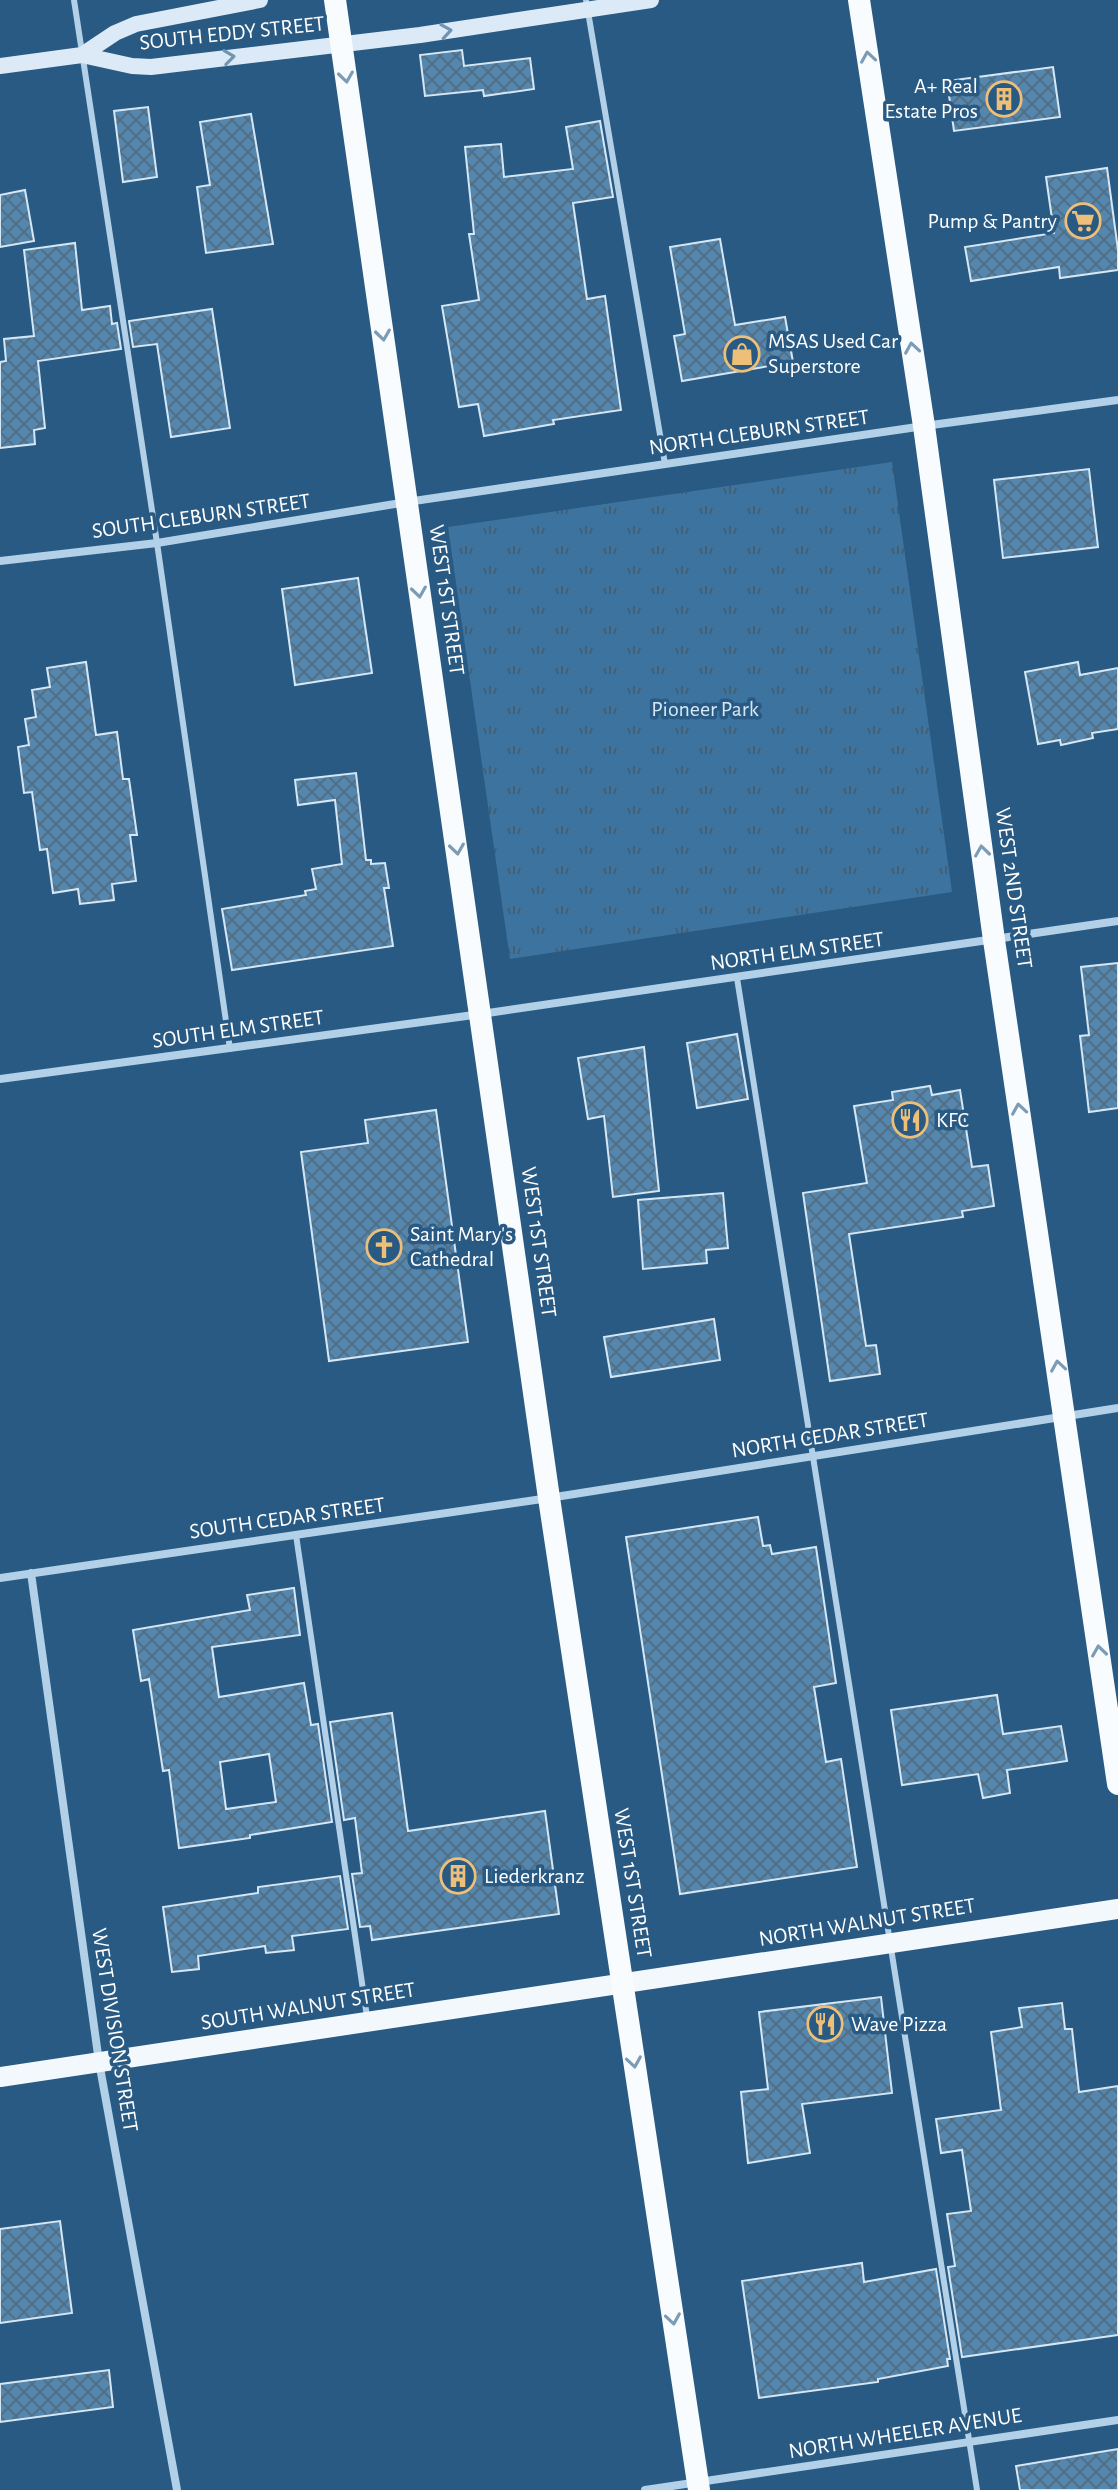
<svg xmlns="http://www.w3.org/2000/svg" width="1118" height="2490" viewBox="0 0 1118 2490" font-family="'Alegreya Sans',sans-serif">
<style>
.park{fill:url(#park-tufts)}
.building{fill:url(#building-cross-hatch);stroke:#d5e7f5;stroke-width:2;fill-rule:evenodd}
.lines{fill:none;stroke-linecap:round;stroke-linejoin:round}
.service{stroke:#b2d0e7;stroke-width:6}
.minor{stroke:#b2d0e7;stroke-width:8}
.secondary{stroke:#dbeaf6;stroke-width:16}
.primary{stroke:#f3f8fd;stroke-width:20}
.trunk{stroke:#f9fcfe;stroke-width:22}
.oneway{stroke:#7094b1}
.oneway2{stroke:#7c9bb4}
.labels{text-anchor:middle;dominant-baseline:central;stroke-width:7;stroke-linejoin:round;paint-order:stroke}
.street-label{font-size:22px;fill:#fff;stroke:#285a83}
.poi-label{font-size:22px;fill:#fff;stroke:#285a83;text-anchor:start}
.park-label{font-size:22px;fill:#d5e7f5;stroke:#285a83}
</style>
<defs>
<pattern id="park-tufts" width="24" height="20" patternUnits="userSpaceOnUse" patternTransform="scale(2)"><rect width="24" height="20" fill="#3d749f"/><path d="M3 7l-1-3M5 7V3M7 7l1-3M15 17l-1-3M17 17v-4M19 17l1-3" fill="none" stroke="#455e71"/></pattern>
<pattern id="building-cross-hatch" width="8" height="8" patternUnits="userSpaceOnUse" patternTransform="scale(2)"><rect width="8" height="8" fill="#5586ad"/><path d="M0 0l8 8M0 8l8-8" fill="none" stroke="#516f86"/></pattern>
</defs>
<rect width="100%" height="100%" fill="#285a83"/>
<!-- park -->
<path class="park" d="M892,462L952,892L510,959L448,527Z"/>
<!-- building -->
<path class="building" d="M462,50L464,66L530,58L534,89L484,96L483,90L425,96L420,55Z
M1053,67L1060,117L954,131L947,81Z
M148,107L157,177L123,182L114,111Z
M251,114L273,244L206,253L197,187L210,185L200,122Z
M600,121L613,197L573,203L587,299L605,296L621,410L553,420L554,424L484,436L478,404L459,407L442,306L479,300L469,234H474L465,147L501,144L504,177L573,169L566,127Z
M1107,168L1118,250V270L1060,278L1059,267L971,281L965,247L1054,233L1046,177Z
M25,190L34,241L0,247V195Z
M720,239L735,325L785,317L793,362L682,381L674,336L685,334L670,247Z
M75,243L82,310L110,306L112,324L117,323L121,349L38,361L45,428L34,430L35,444L0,448V362L6,361L4,339L34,336L24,250Z
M212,309L230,428L171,437L157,344L133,347L129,321Z
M1089,469L1098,547L1003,558L994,480Z
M358,578L372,673L295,685L282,589Z
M86,662L96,735L117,732L123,779H129L137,835H130L136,881L112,884L114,900L80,904L78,889L53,893L47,849L40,850L32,792L24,793L18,747L29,745L25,719L36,717L32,690L50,687L47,668Z
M1078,662L1080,675L1118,668V729L1092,733L1093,738L1061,745L1060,740L1038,744L1025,672Z
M356,773L366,860H371V864L385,863L389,888H384L393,946L232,970L222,909L306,895L305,891L316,889L312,869L342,864L335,800L298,805L295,780Z
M1118,963V1108L1089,1112L1080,1036L1089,1035L1081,967Z
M737,1034L748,1099L697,1108L687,1043Z
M644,1047L659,1191L613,1197L604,1116L588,1119L578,1058Z
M930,1086L932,1095L960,1090L972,1167L988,1165L994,1206L962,1211L963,1217L849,1234L866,1346L876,1345L880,1374L830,1381L803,1193L867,1183L854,1106L893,1100L892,1092Z
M436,1110L468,1342L329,1361L301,1152L368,1143L365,1120Z
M723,1193L728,1248L706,1250L707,1263L643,1269L638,1200Z
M714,1319L720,1360L611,1377L604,1337Z
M758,1517L763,1546L770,1545L772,1554L816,1547L836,1683L814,1687L826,1762L841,1759L857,1867L680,1894L626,1537Z
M294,1588L300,1635L212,1647L219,1697L304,1683L311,1725L318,1724L332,1822L250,1835V1838L179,1848L169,1770L163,1771L149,1679L141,1681L133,1630L250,1610L247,1595ZM269,1754L276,1802L226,1809L220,1762Z
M997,1695L1003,1734L1061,1726L1067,1761L1007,1770L1010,1793L983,1798L978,1774L902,1785L891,1710Z
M392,1713L408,1831L545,1811L559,1914L372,1940L370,1926L360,1927L352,1874L362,1873L355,1818L344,1820L330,1722Z
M340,1876L348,1929L292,1936L294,1950L266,1953L265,1946L198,1956L199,1969L172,1972L163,1907L258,1893V1887Z
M881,1997L892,2093L802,2104L810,2153L748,2163L741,2092L768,2089L759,2012Z
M1062,2003L1065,2029H1072L1079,2092L1118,2086V2335L962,2357L948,2267L955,2266L947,2214L971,2211L962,2150L941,2153L936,2119L1001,2110L991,2032L1022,2027L1019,2008Z
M60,2221L72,2313L0,2323V2229Z
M862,2263L864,2282L936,2269L950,2359H947L948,2366L878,2379V2382L759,2398L742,2281Z
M109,2370L113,2407L0,2422V2384Z
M1118,2449V2490H1020L1016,2466Z"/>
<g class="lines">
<!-- service -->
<path class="service" d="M74,0L157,543L230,1049
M586,0L665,464
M737,978L977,2490
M296,1535L367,2017"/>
<!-- minor -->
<path class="minor" d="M0,561L157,543L407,502L924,426L1118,400
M0,1079L481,1014L1118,921
M31,1573L99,2062L177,2490
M0,1578L549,1498L1118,1408
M645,2490L1118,2420"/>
<!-- secondary -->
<path class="secondary" d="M82,55L115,33L136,24L260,0
M0,66L82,55L132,66L151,67L420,35L651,0"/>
<!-- primary -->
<path class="primary" d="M0,2077L1118,1909"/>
<!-- trunk -->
<path class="trunk" d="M335,0L549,1498L699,2490
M859,0L924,426L994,940L1118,1784"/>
</g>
<!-- one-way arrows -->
<defs><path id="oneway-chevron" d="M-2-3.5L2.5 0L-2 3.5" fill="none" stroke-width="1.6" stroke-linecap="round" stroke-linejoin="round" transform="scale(2)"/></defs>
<g class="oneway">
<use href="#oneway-chevron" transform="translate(446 31) rotate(-9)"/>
<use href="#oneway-chevron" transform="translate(229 57) rotate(-7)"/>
</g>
<g class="oneway2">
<use href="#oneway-chevron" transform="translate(868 57) rotate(-99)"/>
<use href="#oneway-chevron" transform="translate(346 77) rotate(82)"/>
<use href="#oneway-chevron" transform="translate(383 335) rotate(82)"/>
<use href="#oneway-chevron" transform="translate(912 348) rotate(-99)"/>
<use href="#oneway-chevron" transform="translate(419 592) rotate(82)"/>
<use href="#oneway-chevron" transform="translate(457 849) rotate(82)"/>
<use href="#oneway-chevron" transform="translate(982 851) rotate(-98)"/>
<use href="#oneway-chevron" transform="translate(1019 1109) rotate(-99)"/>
<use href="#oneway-chevron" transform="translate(1058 1366) rotate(-99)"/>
<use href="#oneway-chevron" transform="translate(1099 1651) rotate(-98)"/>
<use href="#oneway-chevron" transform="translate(634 2062) rotate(81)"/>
<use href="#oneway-chevron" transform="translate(673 2319) rotate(81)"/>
</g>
<!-- icons -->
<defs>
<symbol id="building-ring" viewBox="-11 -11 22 22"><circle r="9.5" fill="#285a83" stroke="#eebf78" stroke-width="1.5"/><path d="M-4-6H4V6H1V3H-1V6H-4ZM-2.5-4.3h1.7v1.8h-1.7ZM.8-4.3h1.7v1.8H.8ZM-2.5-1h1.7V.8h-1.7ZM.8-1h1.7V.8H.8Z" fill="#eebf78"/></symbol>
<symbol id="supermarket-ring" viewBox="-11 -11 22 22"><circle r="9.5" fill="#285a83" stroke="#eebf78" stroke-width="1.5"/><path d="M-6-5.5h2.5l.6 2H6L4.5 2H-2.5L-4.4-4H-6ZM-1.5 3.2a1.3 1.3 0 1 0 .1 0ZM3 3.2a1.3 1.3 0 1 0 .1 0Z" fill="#eebf78"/></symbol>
<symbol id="shop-ring" viewBox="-11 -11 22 22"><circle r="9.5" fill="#285a83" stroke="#eebf78" stroke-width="1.5"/><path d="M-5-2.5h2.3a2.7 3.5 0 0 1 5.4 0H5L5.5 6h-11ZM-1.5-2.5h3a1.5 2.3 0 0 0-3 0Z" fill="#eebf78"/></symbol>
<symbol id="restaurant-ring" viewBox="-11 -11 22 22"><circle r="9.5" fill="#285a83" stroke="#eebf78" stroke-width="1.5"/><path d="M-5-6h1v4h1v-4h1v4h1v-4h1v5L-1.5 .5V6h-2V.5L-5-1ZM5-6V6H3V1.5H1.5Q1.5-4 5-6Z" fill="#eebf78"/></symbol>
<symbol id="church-ring" viewBox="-11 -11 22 22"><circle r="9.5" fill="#285a83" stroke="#eebf78" stroke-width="1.5"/><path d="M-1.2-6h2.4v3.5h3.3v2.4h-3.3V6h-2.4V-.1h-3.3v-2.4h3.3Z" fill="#eebf78"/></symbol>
</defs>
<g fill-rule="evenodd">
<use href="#building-ring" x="984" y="79" width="40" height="40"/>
<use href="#supermarket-ring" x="1063" y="201" width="40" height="40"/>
<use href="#shop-ring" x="722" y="334" width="40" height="40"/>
<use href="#restaurant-ring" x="890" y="1100" width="40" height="40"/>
<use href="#church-ring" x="364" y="1227" width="40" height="40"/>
<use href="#building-ring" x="438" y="1856" width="40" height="40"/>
<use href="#restaurant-ring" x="805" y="2004" width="40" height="40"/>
</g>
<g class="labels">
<!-- street labels -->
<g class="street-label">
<text transform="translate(232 33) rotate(-6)">SOUTH EDDY STREET</text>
<text transform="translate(759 432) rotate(-8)">NORTH CLEBURN STREET</text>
<text transform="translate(201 516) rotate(-8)">SOUTH CLEBURN STREET</text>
<text transform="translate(447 600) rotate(82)">WEST 1ST STREET</text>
<text transform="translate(1014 888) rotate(82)">WEST 2ND STREET</text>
<text transform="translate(797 951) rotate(-8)">NORTH ELM STREET</text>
<text transform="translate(238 1029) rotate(-8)">SOUTH ELM STREET</text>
<text transform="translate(539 1242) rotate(82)">WEST 1ST STREET</text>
<text transform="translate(830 1435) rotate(-9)">NORTH CEDAR STREET</text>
<text transform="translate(287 1518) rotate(-8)">SOUTH CEDAR STREET</text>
<text transform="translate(633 1883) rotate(81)">WEST 1ST STREET</text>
<text transform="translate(867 1922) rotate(-9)">NORTH WALNUT STREET</text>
<text transform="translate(308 2006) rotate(-9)">SOUTH WALNUT STREET</text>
<text transform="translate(115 2030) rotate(81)">WEST DIVISION STREET</text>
<text transform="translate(905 2433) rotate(-9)">NORTH WHEELER AVENUE</text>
</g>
<!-- poi labels -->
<g class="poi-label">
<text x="978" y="86" text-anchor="end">A+ Real<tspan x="978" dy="25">Estate Pros</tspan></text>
<text x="1057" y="221" text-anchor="end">Pump &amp; Pantry</text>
<text x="768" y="341">MSAS Used Car<tspan x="768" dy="25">Superstore</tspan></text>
<text x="936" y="1120">KFC</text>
<text x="410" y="1234">Saint Mary's<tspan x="410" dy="25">Cathedral</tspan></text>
<text x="484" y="1876">Liederkranz</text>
<text x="851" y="2024">Wave Pizza</text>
</g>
<!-- park labels -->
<g class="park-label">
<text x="705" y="709">Pioneer Park</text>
</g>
</g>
</svg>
